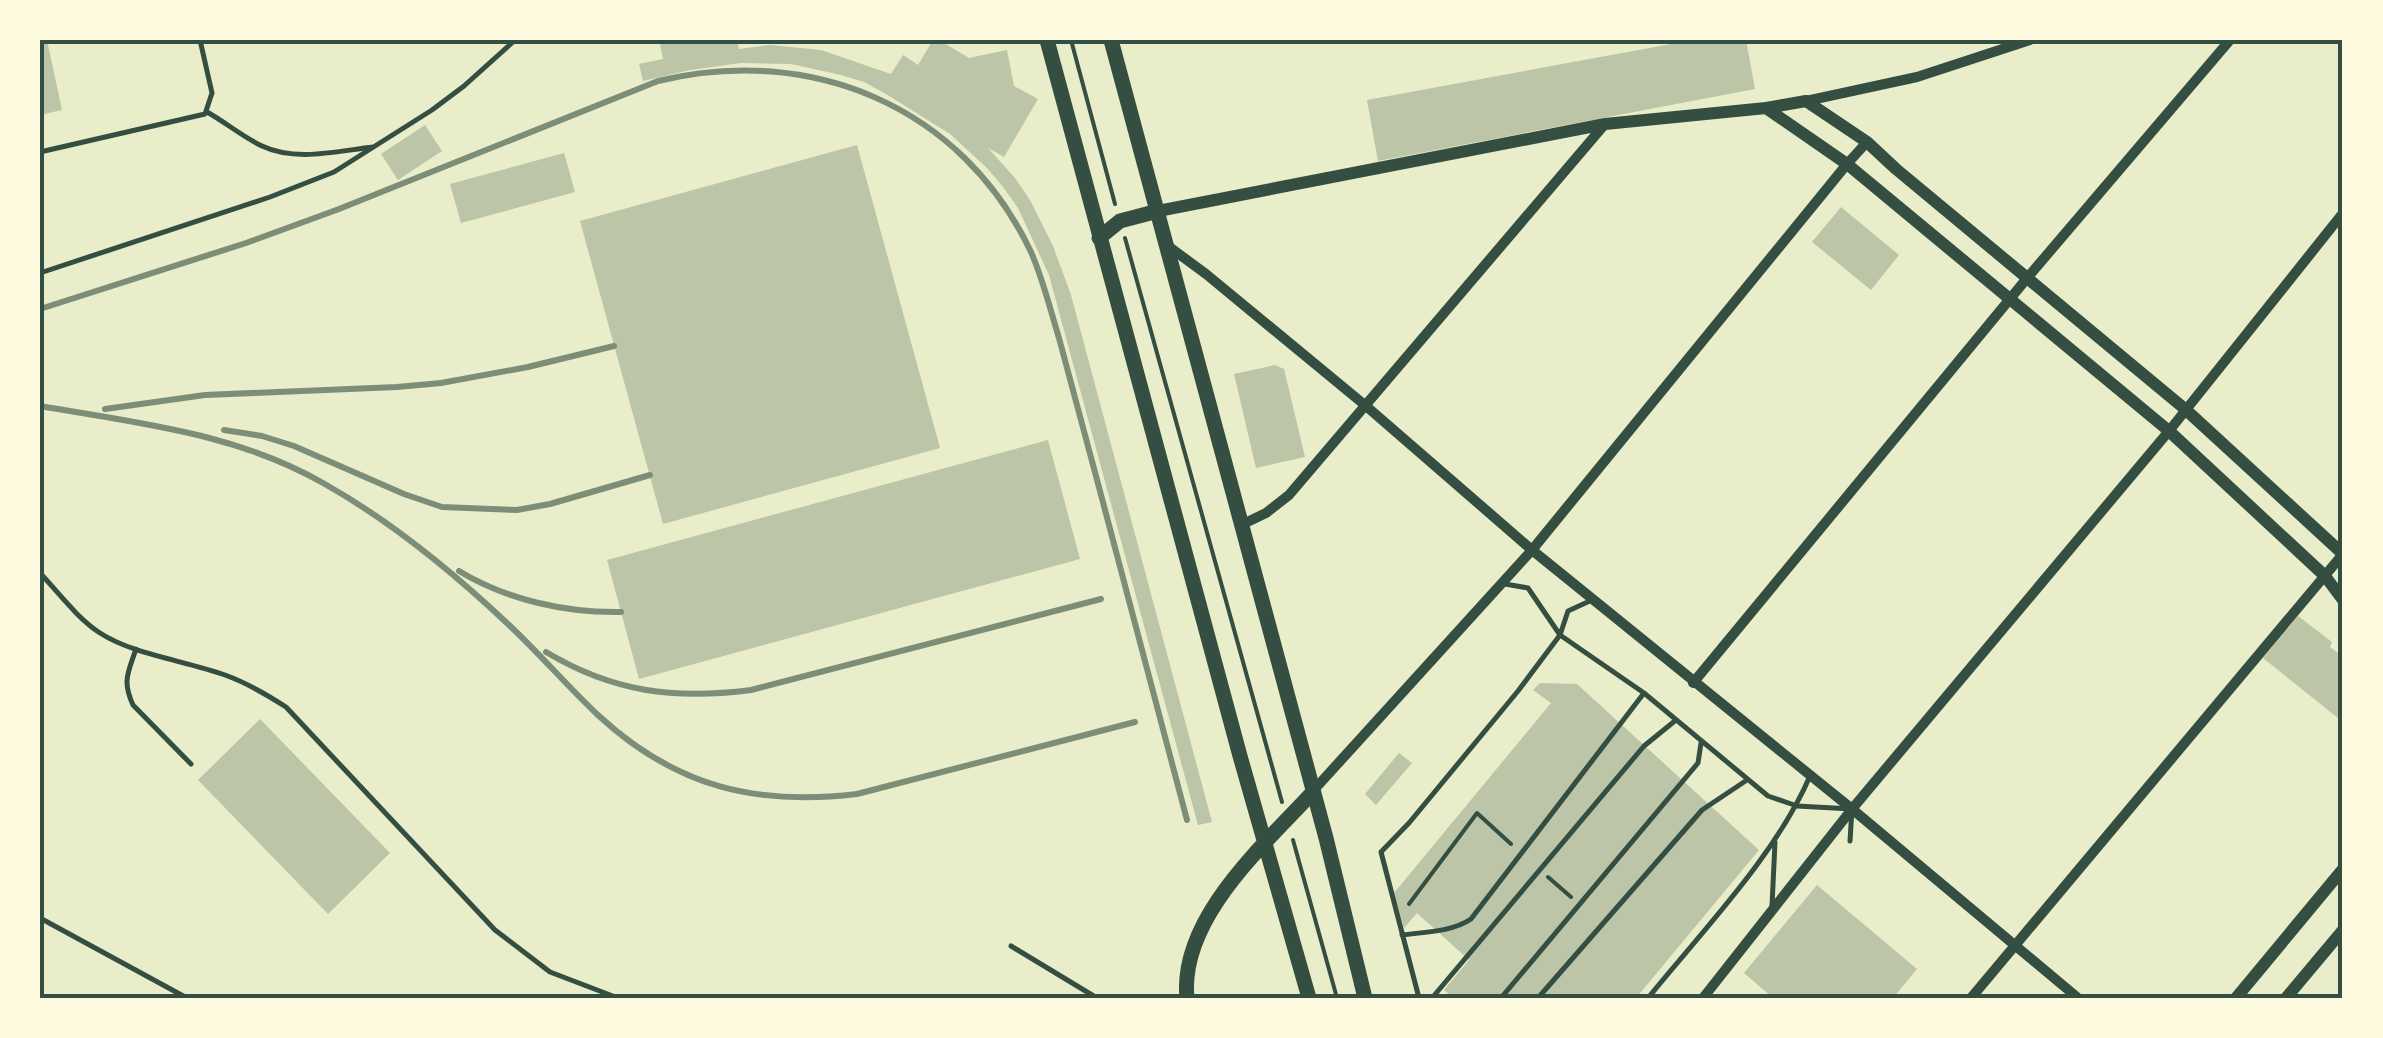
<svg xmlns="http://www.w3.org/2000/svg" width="2383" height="1038" viewBox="0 0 2383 1038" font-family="'Open Sans',sans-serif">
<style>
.building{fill:#bcc5a7}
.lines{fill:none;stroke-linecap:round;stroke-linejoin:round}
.path{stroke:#344e41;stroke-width:4}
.service{stroke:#344e41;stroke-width:5}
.minor{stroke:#344e41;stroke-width:10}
.tertiary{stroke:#344e41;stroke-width:12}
.primary{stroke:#344e41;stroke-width:15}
.rail{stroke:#7c8e77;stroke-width:6}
.neatline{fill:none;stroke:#344e41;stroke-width:4}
</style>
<rect width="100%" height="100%" fill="#e9edc9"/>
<!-- building -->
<path class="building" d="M40,40H47L62,110L40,115Z
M659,40H737L739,49L770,45L821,50L891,74L903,55L918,65L933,40H939L969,58L1007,50L1014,86L1038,99L1004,157L988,148L1015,178L1030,200L1053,246L1071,295L1212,822L1198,825L1049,275L1018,208L1003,187L988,169L950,134L886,94L864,82L841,75L791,64L741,63L690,70L643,81L639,64L663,59Z
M1693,40H1746L1755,89L1378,161L1367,100Z
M425,125L442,151L398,180L381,154Z
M857,145L940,448L663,524L580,221Z
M564,153L575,192L461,223L450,184Z
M1841,207L1899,255L1871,290L1812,242Z
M1275,365L1284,369L1305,457L1256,468L1234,374Z
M1048,440L1080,559L639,679L607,560Z
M2298,616L2332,642L2330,647L2343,657V718H2338L2263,658Z
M1540,683L1577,684L1759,850L1636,998H1453L1444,990L1469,960L1417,913L1404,928L1394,893L1551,703L1533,690Z
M260,719L390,853L328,914L198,780Z
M1399,753L1412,763L1376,805L1365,794Z
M1817,885L1917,969L1893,998H1773L1744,973Z"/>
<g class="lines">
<!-- path -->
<path class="path" d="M1071,40L1115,204
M1125,238L1282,802
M1293,840L1337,998
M1548,877L1571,897
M1409,904L1477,813L1511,844"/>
<!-- service -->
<path class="service" d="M207,112C225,122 243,137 262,146C296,162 337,151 373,147
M40,152L205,114L212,93L200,40
M40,273L270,197L334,172L432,110L464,86L515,40
M40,573C59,593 77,618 100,633C134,655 187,661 225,675C247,683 266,694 286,707L495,930L550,972L618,998
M1505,584L1528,588L1560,635L1644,693L1768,796L1797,806L1852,809L1850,841
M136,649C128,673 122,681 133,705L191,764
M1772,906L1775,842
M40,918L187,998
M1402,935C1424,932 1452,932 1471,919L1644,693
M1011,946L1097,998
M1419,998L1381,852L1409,823L1518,691L1560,635L1568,611L1592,600
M1432,998L1644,746L1676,720
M1501,998L1698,763L1701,743
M1538,998L1702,810L1747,780
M1648,998C1703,930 1776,855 1810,776"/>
<!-- minor -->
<path class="minor" d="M1806,101L1917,77L2030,40
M1168,246L1206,274L1366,406L1532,550L1852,809L2078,998
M1241,525L1266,513L1289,495L1605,124
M1693,683L2028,277L2230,40
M1312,792L1532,550L1847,164L1867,142
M1703,998L1852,809L2169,431L2343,213
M1971,998L2343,554"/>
<!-- tertiary -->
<path class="tertiary" d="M1766,108L1847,164L2169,431L2325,576L2343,600
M1158,211L1605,124L1766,108L1806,101L1867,142L1896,169L2185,409L2343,554
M2236,998L2343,869
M2286,998L2343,930"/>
<!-- primary -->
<path class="primary" d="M1047,40L1240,756L1309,998
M1111,40L1326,838L1365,998
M1099,238L1120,221L1158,211
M1187,998C1179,919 1263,846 1312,793"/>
<!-- rail -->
<path class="rail" d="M40,309L246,243L339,209L658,81C811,44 962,106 1031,252C1043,279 1050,309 1059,338C1073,389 1086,440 1100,491C1129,601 1158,711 1187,820
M40,406C137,423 236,433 323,483C391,521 452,571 509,625C540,654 568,687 599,716C676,787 756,806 857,794L1135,722
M105,409L205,395L397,387L441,383L528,367L614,346
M224,430L262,436L294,446L404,494L442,507L517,510L550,504L650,475
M459,571C507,600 566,613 621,612
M546,652C613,692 674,700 751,690L1101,599"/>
</g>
<!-- border -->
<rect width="2383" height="1038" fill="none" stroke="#fefae0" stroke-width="85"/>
<rect x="42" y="42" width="2298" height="954" class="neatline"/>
</svg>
